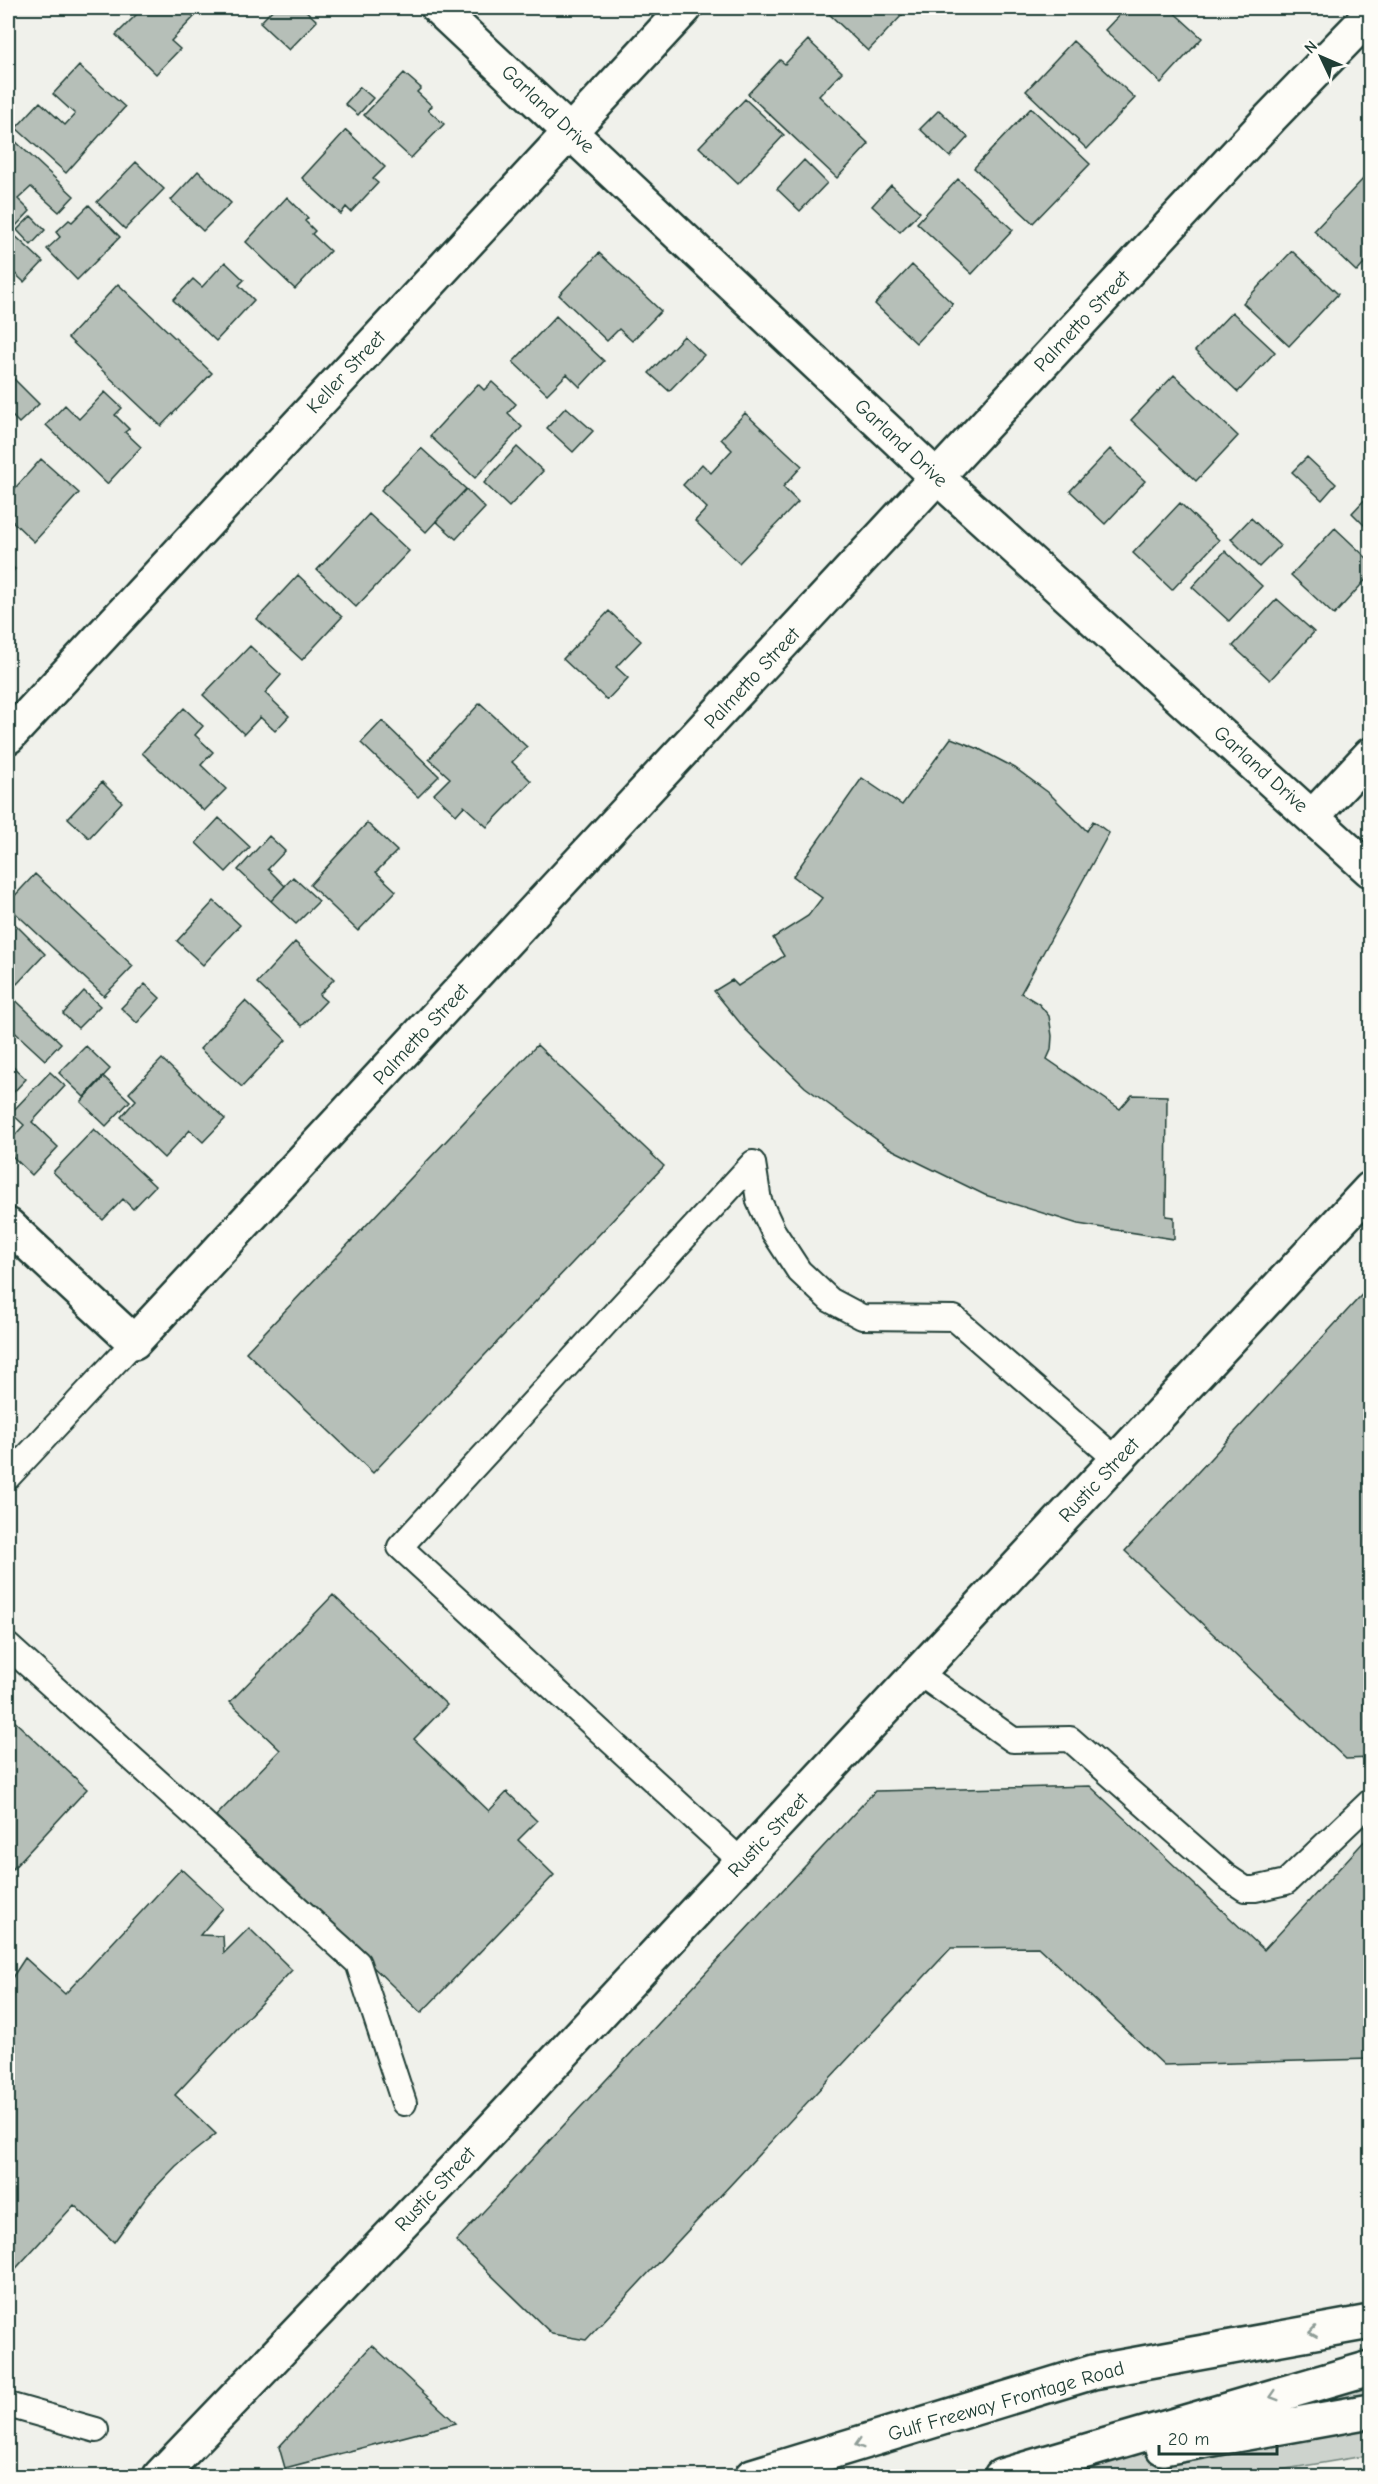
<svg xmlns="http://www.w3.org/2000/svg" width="1378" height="2484" viewBox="0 0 1378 2484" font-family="'Comic Neue',sans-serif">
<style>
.green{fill:#cdd3cd;stroke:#768880;stroke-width:1.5}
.building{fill:#b6bfb8;stroke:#1f3d34;stroke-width:1.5}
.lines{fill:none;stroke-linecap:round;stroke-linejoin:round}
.service-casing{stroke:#1f3d34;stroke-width:28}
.minor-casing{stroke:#1f3d34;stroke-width:38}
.secondary-casing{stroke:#1f3d34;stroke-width:38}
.motorway-casing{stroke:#1f3d34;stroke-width:38}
.service{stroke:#fdfcf7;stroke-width:24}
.minor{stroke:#fdfcf7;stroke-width:33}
.secondary{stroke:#fdfcf7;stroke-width:33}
.motorway{stroke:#fdfcf7;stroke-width:33}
.oneway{stroke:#8e9c96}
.labels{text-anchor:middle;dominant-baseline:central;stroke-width:4.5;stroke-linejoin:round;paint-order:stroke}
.street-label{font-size:20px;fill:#1f3d34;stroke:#fdfcf7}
</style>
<rect width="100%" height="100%" fill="#f0f1eb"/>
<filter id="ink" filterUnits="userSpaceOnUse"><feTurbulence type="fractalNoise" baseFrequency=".0167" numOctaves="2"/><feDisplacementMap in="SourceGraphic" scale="12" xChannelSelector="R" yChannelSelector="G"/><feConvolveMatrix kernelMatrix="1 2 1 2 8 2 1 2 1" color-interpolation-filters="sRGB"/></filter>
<g filter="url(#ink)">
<!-- green -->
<path class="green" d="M1370,2380V2455L1243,2476H1054Z"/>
<!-- building -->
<path class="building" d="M143,8H184L194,17L171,41L180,49L156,74L116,35Z
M274,8H303L317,21L289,50L260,23Z
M828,8H904L907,10L868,51L825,10Z
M1126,8H1169L1202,38L1161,83L1105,30Z
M808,40L842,72L819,96L869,144L837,178L748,94L780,60L785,64Z
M1073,41L1135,98L1087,149L1026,91Z
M79,66L125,107L66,173L16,128L40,102L65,125L75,114L53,94Z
M404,73L421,88L417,92L432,106L428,110L444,124L411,158L364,115Z
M360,87L373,98L358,115L345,104Z
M745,99L784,135L738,184L699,147Z
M1031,108L1090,164L1033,223L974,168Z
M939,110L968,137L950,157L920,129Z
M346,130L385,167L373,179L378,183L351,212L346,207L341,214L302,178Z
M14,140L74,196L59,212L31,187L18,199L30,211L13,229L8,224V147Z
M804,160L827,183L800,211L777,189Z
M136,162L164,189L125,229L97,202Z
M198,171L231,203L203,231L171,200Z
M1364,178L1370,184V257L1357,272L1314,231Z
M958,179L1013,230L972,274L917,223Z
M891,185L920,212L900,232L872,206Z
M287,197L308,218L305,221L315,231L312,234L330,251L295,289L246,242Z
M89,205L120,237L77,280L47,249L60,237L56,232L69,220L72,222Z
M31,216L45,230L31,245L17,230Z
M9,230L43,262L24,282L8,267Z
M1292,251L1338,294L1289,346L1243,303Z
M599,253L661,311L632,341L619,329L607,341L559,295Z
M225,262L244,280L239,285L254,300L216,341L173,300L193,279L202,287Z
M912,265L953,304L916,343L875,304Z
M118,284L212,373L161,426L68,338Z
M1232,312L1275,352L1238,392L1195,351Z
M556,316L604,361L580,387L567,374L547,394L513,362Z
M684,336L704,355L669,391L649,373Z
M1174,375L1238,436L1196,481L1131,420Z
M12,377L39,404L19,423L8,412V381Z
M492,382L516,404L508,413L522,427L475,478L430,436L478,384L484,390Z
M105,392L122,408L115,415L129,429L125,432L141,447L107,484L46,425L65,405L79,419Z
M566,407L593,431L573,452L547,428Z
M745,413L802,466L783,487L798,502L739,563L695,521L707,508L683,485L702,464L711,473L732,450L721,439Z
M517,447L543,471L509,507L484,483Z
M421,448L466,489L426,532L381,490Z
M1110,449L1145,481L1105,524L1070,491Z
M1307,457L1336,484L1322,500L1292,472Z
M41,459L79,493L34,542L8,517V496Z
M466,489L485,508L456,539L436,521Z
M1370,494V531L1352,513Z
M1180,503L1219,540L1172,590L1133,553Z
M369,514L409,551L356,607L317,570Z
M1251,518L1280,546L1259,567L1231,539Z
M1335,528L1370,561V575L1334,615L1291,575Z
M1225,551L1262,586L1229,621L1192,587Z
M8,562L15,569L8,577Z
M298,575L342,617L302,660L257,619Z
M1277,599L1314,632L1270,680L1233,646Z
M609,611L641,641L616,667L628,678L607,700L563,659Z
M250,646L281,675L265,693L289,716L275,731L260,717L244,734L203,695Z
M480,703L527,747L512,762L531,781L487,827L464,806L456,815L434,794L450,778L429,759Z
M184,708L203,726L195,735L213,752L201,765L226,789L204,811L142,753Z
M382,721L439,776L418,797L361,743Z
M951,738L979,749L1015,768L1049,793L1087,831L1093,821L1109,833L1021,993L1039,1004L1049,1016L1052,1036L1051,1050L1047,1059L1120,1109L1132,1095L1167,1096L1166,1216L1174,1217V1239L1078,1224L985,1195L887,1147L805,1087L745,1029L714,991L732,980L738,986L784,956L773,938L808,916L822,898L793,876L862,778L902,805Z
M102,782L122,802L89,838L68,818Z
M219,818L250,847L226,872L196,843Z
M367,823L397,851L376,872L396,891L358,931L310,885Z
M269,836L285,851L268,869L285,886L271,901L238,870Z
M35,874L133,966L104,996L8,906V903Z
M293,877L319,901L296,924L271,901Z
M214,901L240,925L203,965L177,941Z
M8,917L45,954L17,984L8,975Z
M295,942L334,979L319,995L326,1001L302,1026L257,983Z
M145,984L160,998L137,1023L121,1008Z
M84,991L100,1006L78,1028L63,1014Z
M8,993L61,1043L45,1060L8,1026Z
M245,1001L286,1040L242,1087L200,1049Z
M537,1045L664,1166L373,1473L246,1352Z
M86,1046L110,1069L84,1097L59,1073Z
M162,1059L225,1119L203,1142L190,1130L164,1158L121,1117L136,1100L129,1093Z
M8,1062L26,1079L8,1098Z
M50,1072L65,1086L32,1122L58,1147L32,1175L8,1152V1143L24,1125L11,1113Z
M104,1077L130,1101L106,1126L81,1102Z
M94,1129L155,1186L133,1209L123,1199L103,1220L53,1172Z
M1370,1286V1758L1346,1759L1125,1551Z
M333,1595L447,1705L414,1739L489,1811L507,1792L537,1821L518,1840L554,1875L421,2013L216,1816L280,1750L230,1702Z
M8,1715L87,1789L8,1874Z
M1090,1786L1264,1950L1369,1836L1370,1838V2059L1164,2065L1038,1947L951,1948L586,2340L552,2334L456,2241L875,1791Z
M181,1869L223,1908L200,1935L223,1936L224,1953L249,1928L292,1970L175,2095L216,2134L176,2166L148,2195L114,2242L74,2205L8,2277V1984L25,1958L65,1994Z
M372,2345L456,2423L285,2468L279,2447Z"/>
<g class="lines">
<defs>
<path id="service" d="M8,1477L134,1342
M8,1646L358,1963L404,2103
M919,1673L1013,1740L1070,1739L1227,1877L1245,1889H1255L1286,1882L1370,1802
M742,1862L400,1547L753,1163L759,1201L773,1231L799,1271L830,1300L862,1317L954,1318L1117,1460
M8,2405L96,2430"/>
<path id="minor" d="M8,737L685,8
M1313,816L1370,755
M8,1225L134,1342L1271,117L1370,15
M160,2476L465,2158L1370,1189"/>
<path id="secondary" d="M438,8L937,477L1370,870
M752,2476L1093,2372L1370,2322"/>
<path id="motorway" d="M1163,2448L1370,2411
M1001,2476L1370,2368"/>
</defs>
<!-- service casing -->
<use href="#service" class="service-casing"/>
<!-- minor casing -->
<use href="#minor" class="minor-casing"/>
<!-- secondary casing -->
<use href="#secondary" class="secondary-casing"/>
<!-- motorway casing -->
<use href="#motorway" class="motorway-casing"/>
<!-- service -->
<use href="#service" class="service"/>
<!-- minor -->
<use href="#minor" class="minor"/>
<!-- secondary -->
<use href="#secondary" class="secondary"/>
<!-- motorway -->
<use href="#motorway" class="motorway"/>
</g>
<!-- one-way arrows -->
<defs><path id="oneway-chevron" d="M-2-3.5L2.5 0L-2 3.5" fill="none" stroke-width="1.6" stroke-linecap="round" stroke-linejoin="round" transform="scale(1.5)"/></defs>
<g class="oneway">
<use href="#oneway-chevron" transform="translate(1313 2332) rotate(171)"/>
<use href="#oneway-chevron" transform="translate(1274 2396) rotate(163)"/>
<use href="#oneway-chevron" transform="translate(859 2444) rotate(163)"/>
</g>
</g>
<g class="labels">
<!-- street labels -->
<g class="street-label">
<text transform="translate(548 109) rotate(43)">Garland Drive</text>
<text transform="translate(1082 321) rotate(-47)">Palmetto Street</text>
<text transform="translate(346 372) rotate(-47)">Keller Street</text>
<text transform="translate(901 443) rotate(43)">Garland Drive</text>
<text transform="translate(752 678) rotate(-47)">Palmetto Street</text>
<text transform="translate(1261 769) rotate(42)">Garland Drive</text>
<text transform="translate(421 1034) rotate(-47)">Palmetto Street</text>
<text transform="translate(1099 1480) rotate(-47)">Rustic Street</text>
<text transform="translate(768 1835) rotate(-47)">Rustic Street</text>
<text transform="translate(435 2189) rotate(-47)">Rustic Street</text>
<text transform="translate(1006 2401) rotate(-16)">Gulf Freeway Frontage Road</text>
</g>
</g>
<!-- margin -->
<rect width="1378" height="2484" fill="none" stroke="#fdfcf7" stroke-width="30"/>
<rect x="15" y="15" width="1348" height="2454" fill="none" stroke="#1f3d34" stroke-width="2" filter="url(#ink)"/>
<!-- north arrow -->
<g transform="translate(1321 57) rotate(314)" stroke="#fdfcf7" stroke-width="4.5" paint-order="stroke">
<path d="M0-4.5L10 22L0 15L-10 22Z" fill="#1f3d34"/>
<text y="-9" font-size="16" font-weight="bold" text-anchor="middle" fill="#1f3d34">N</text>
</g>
<!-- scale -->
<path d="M1159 2445v9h118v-9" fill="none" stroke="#1f3d34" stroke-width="3"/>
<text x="1168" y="2445" font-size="18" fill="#1f3d34" stroke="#fdfcf7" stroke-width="4.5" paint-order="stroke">20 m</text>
</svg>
